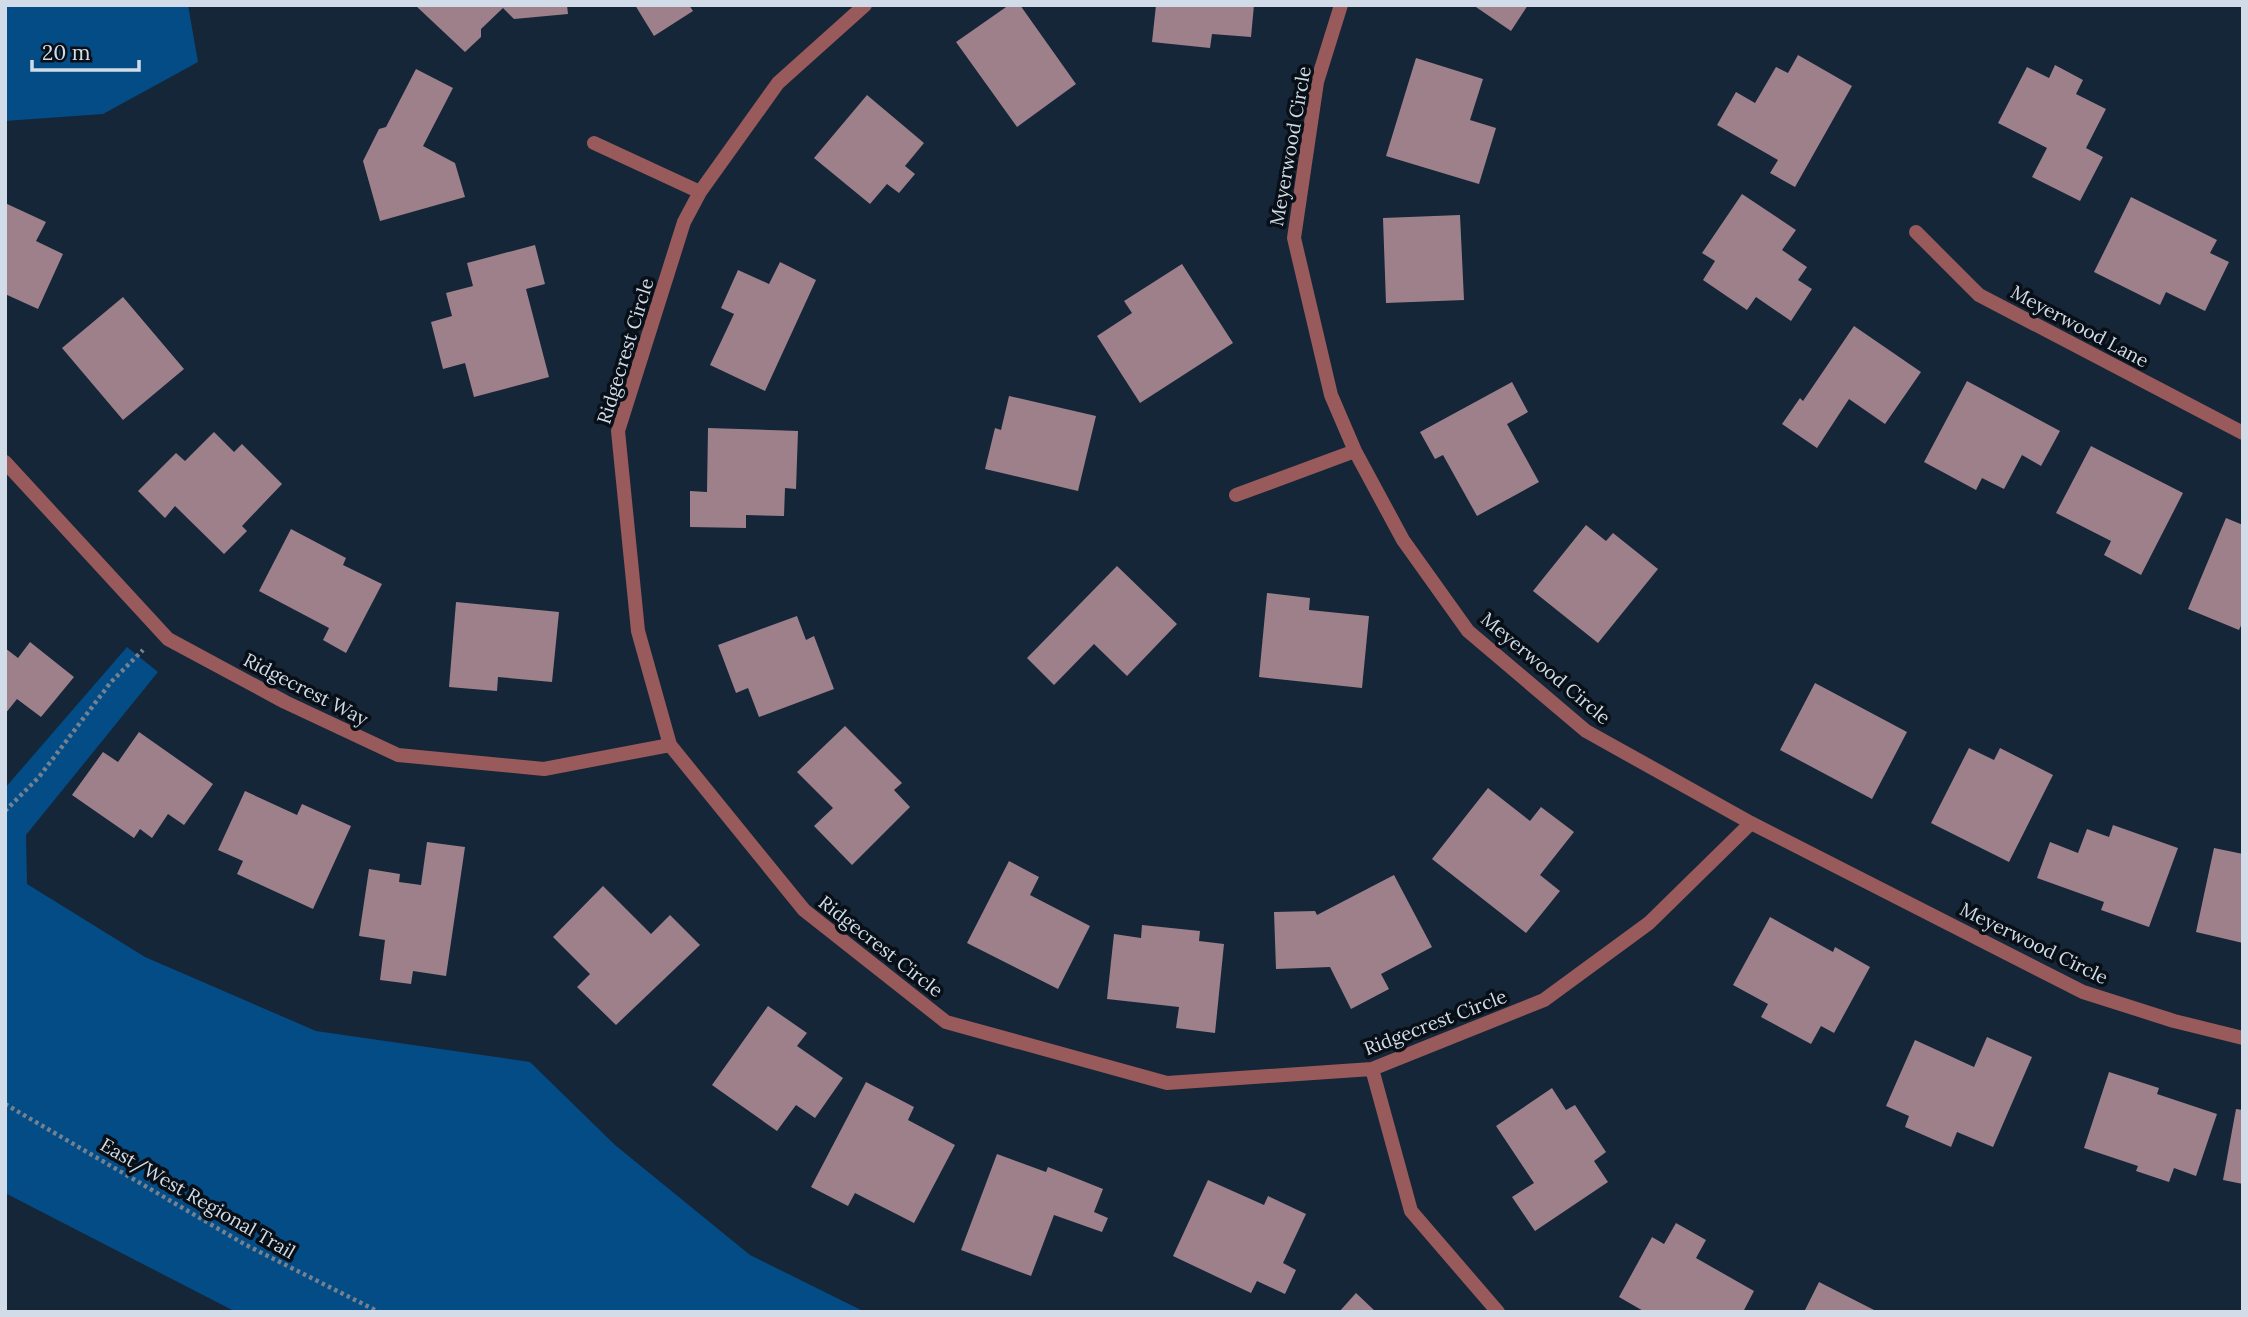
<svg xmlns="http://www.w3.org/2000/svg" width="2248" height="1317" viewBox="0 0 2248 1317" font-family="Lora,serif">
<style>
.green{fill:#034c86}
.building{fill:#9e808b}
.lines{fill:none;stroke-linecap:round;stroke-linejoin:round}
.path{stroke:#738190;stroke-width:4.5;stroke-dasharray:3.5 3.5;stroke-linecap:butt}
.minor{stroke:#985a5b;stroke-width:14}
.labels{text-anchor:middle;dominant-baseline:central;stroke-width:7;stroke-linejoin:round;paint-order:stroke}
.street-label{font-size:19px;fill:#d1dce8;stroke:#080f16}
</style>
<rect width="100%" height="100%" fill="#152638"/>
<!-- green -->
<path class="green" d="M5,5H188L198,62L103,114L5,121Z
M127,647L158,672L26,835L27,884L145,957L316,1031L530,1062L615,1145L750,1255L865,1312H236L5,1193V788Z"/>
<!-- building -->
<path class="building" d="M415,5H567L568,14L514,19L503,8L481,29V37L465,52Z
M635,5H689L693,11L654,36Z
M1009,5H1020L1076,84L1017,127L956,42Z
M1156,5H1254L1251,37L1212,34L1210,48L1152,42Z
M1473,5H1528L1511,31Z
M1798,55L1852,86L1795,187L1770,173L1778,160L1717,125L1736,92L1755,103L1776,67L1788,73Z
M1416,58L1483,79L1470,120L1496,128L1479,184L1386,156Z
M2055,65L2083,80L2076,94L2106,109L2086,148L2103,157L2080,201L2032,177L2047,148L1998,123L2027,67L2049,78Z
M416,69L453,88L423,146L455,163L465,197L380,221L363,161L379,129L386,127Z
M867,95L924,143L905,166L915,174L899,193L887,184L870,204L814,158Z
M1742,194L1796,230L1782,250L1807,267L1798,280L1812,289L1791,321L1756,297L1747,310L1703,280L1715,261L1702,253Z
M2131,197L2217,240L2210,253L2229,262L2205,311L2166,292L2160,305L2094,272Z
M5,203L46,222L36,241L63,254L38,309L5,294Z
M1460,215L1464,300L1386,303L1383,218Z
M535,245L545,284L526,289L549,377L474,397L465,363L443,369L431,322L452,316L446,293L473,286L467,263Z
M780,262L816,280L765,391L710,365L734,314L721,308L738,270L769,284Z
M1182,264L1233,343L1140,403L1097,336L1132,313L1124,301Z
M123,297L184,369L123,420L62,348Z
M1854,326L1921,372L1885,424L1849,399L1817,448L1782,424L1800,398L1803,401Z
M1967,381L2060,431L2041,466L2022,455L2004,489L1982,478L1976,490L1924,462Z
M1512,382L1528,412L1507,424L1539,482L1477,516L1443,455L1435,459L1420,432Z
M1009,396L1096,416L1078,491L985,469L995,428L1001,430Z
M708,428L798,431L796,489L785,488L784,516L746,515V528L690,527V491L707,492Z
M214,432L234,452L242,444L282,484L242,526L247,531L224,554L175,506L165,518L138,491L176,453L185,461Z
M2091,446L2183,493L2141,575L2104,555L2111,541L2056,513Z
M2226,518L2243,525V621L2239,630L2188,609Z
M1586,525L1606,541L1613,533L1658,569L1598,643L1533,591Z
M291,529L346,558L343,565L382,584L346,653L323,640L329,628L259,591Z
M1117,566L1177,624L1127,676L1094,644L1054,685L1027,658Z
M1267,593L1310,598L1309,610L1369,616L1362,688L1259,677Z
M456,602L559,612L552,682L498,677L497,691L449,687Z
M797,616L806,640L814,636L834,689L759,717L748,688L736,693L718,645Z
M30,642L74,677L41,717L17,699L5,714V648L18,658Z
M1815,683L1907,732L1872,799L1780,750Z
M845,726L902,783L894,790L910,807L852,865L814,826L833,808L797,772Z
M139,732L213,784L184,825L168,814L152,838L140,829L134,838L72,795L103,752L118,762Z
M1969,748L1994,760L2000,748L2053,775L2009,862L1931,823Z
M1488,788L1530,821L1541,807L1574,832L1540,875L1560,891L1526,933L1432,859Z
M245,791L297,815L302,804L351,826L313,909L237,874L243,861L218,850Z
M2113,825L2178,848L2149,927L2101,910L2104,902L2037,878L2050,842L2078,853L2087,829L2109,837Z
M427,842L465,847L446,976L413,971L411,984L380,980L385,940L359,936L369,869L400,874L399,882L421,885Z
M2214,848L2243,854V943L2196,932Z
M1009,861L1039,877L1030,895L1090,926L1058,989L967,943Z
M1394,875L1432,947L1381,974L1389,989L1351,1009L1330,967L1276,969L1274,912L1315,911L1317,915Z
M603,886L651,934L670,915L700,945L616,1025L577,987L590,974L553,937Z
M1770,917L1833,952L1835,947L1870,967L1834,1033L1821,1026L1811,1044L1761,1017L1768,1004L1733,985Z
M1142,925L1200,931L1199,941L1224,944L1215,1033L1176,1028L1179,1007L1107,999L1114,934L1141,938Z
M768,1006L807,1033L797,1046L843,1078L815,1118L796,1105L777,1131L712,1085Z
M1987,1037L2032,1057L1993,1147L1957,1132L1951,1147L1905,1127L1909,1116L1886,1106L1915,1040L1974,1067Z
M2109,1072L2159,1088L2157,1094L2217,1114L2196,1176L2174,1168L2169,1182L2136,1171L2138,1166L2084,1148Z
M866,1082L914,1107L908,1120L955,1145L914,1223L855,1193L848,1206L811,1187Z
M1552,1088L1566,1110L1575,1105L1606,1152L1594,1161L1608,1182L1535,1231L1512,1197L1534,1183L1496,1126Z
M2236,1109L2243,1110V1184L2223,1180Z
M997,1154L1046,1172L1048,1167L1103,1189L1094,1212L1108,1218L1102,1232L1054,1215L1031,1276L961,1250Z
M1208,1180L1264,1205L1268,1196L1306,1214L1283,1263L1296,1270L1285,1294L1257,1281L1251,1293L1173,1256Z
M1676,1223L1706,1240L1696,1258L1754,1291L1743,1312H1645L1619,1297L1652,1237L1664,1244Z
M1819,1282L1878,1312H1804Z
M1356,1293L1376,1312H1339Z"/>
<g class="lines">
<!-- path -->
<path class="path" d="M5,811L39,777L111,682L143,650
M5,1104L246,1245L379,1312"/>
<!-- minor -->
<path class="minor" d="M865,5L778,83L700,192L684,222L618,431L638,631L670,745L804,910L946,1022L1167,1083L1372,1069L1544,1000L1649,923L1751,823
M1341,5L1317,82L1294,238L1331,395L1355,451L1403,540L1468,631L1586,731L1751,823L2083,992L2174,1021L2243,1038
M594,143L700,192
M1916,232L1979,295L2243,433
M5,462L168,639L285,702L398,755L544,769L670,745
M1236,495L1355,451
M1372,1069L1411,1211L1498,1312"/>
</g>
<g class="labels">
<!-- street labels -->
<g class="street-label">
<text transform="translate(1290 146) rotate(-80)">Meyerwood Circle</text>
<text transform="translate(2080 326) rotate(28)">Meyerwood Lane</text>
<text transform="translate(625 351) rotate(-73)">Ridgecrest Circle</text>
<text transform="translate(1546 668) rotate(40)">Meyerwood Circle</text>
<text transform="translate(306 689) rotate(27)">Ridgecrest Way</text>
<text transform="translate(2034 943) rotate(26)">Meyerwood Circle</text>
<text transform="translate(881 946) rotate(38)">Ridgecrest Circle</text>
<text transform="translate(1435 1022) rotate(-21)">Ridgecrest Circle</text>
<text transform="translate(198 1198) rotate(30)">East/West Regional Trail</text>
</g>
</g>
<!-- border -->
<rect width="2248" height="1317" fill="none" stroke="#d1dce8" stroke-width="14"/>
<!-- scale -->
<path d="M32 60v10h107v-10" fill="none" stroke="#d1dce8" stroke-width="3.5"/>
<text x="42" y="60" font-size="21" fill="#d1dce8" stroke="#080f16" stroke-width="5" paint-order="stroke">20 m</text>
</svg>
